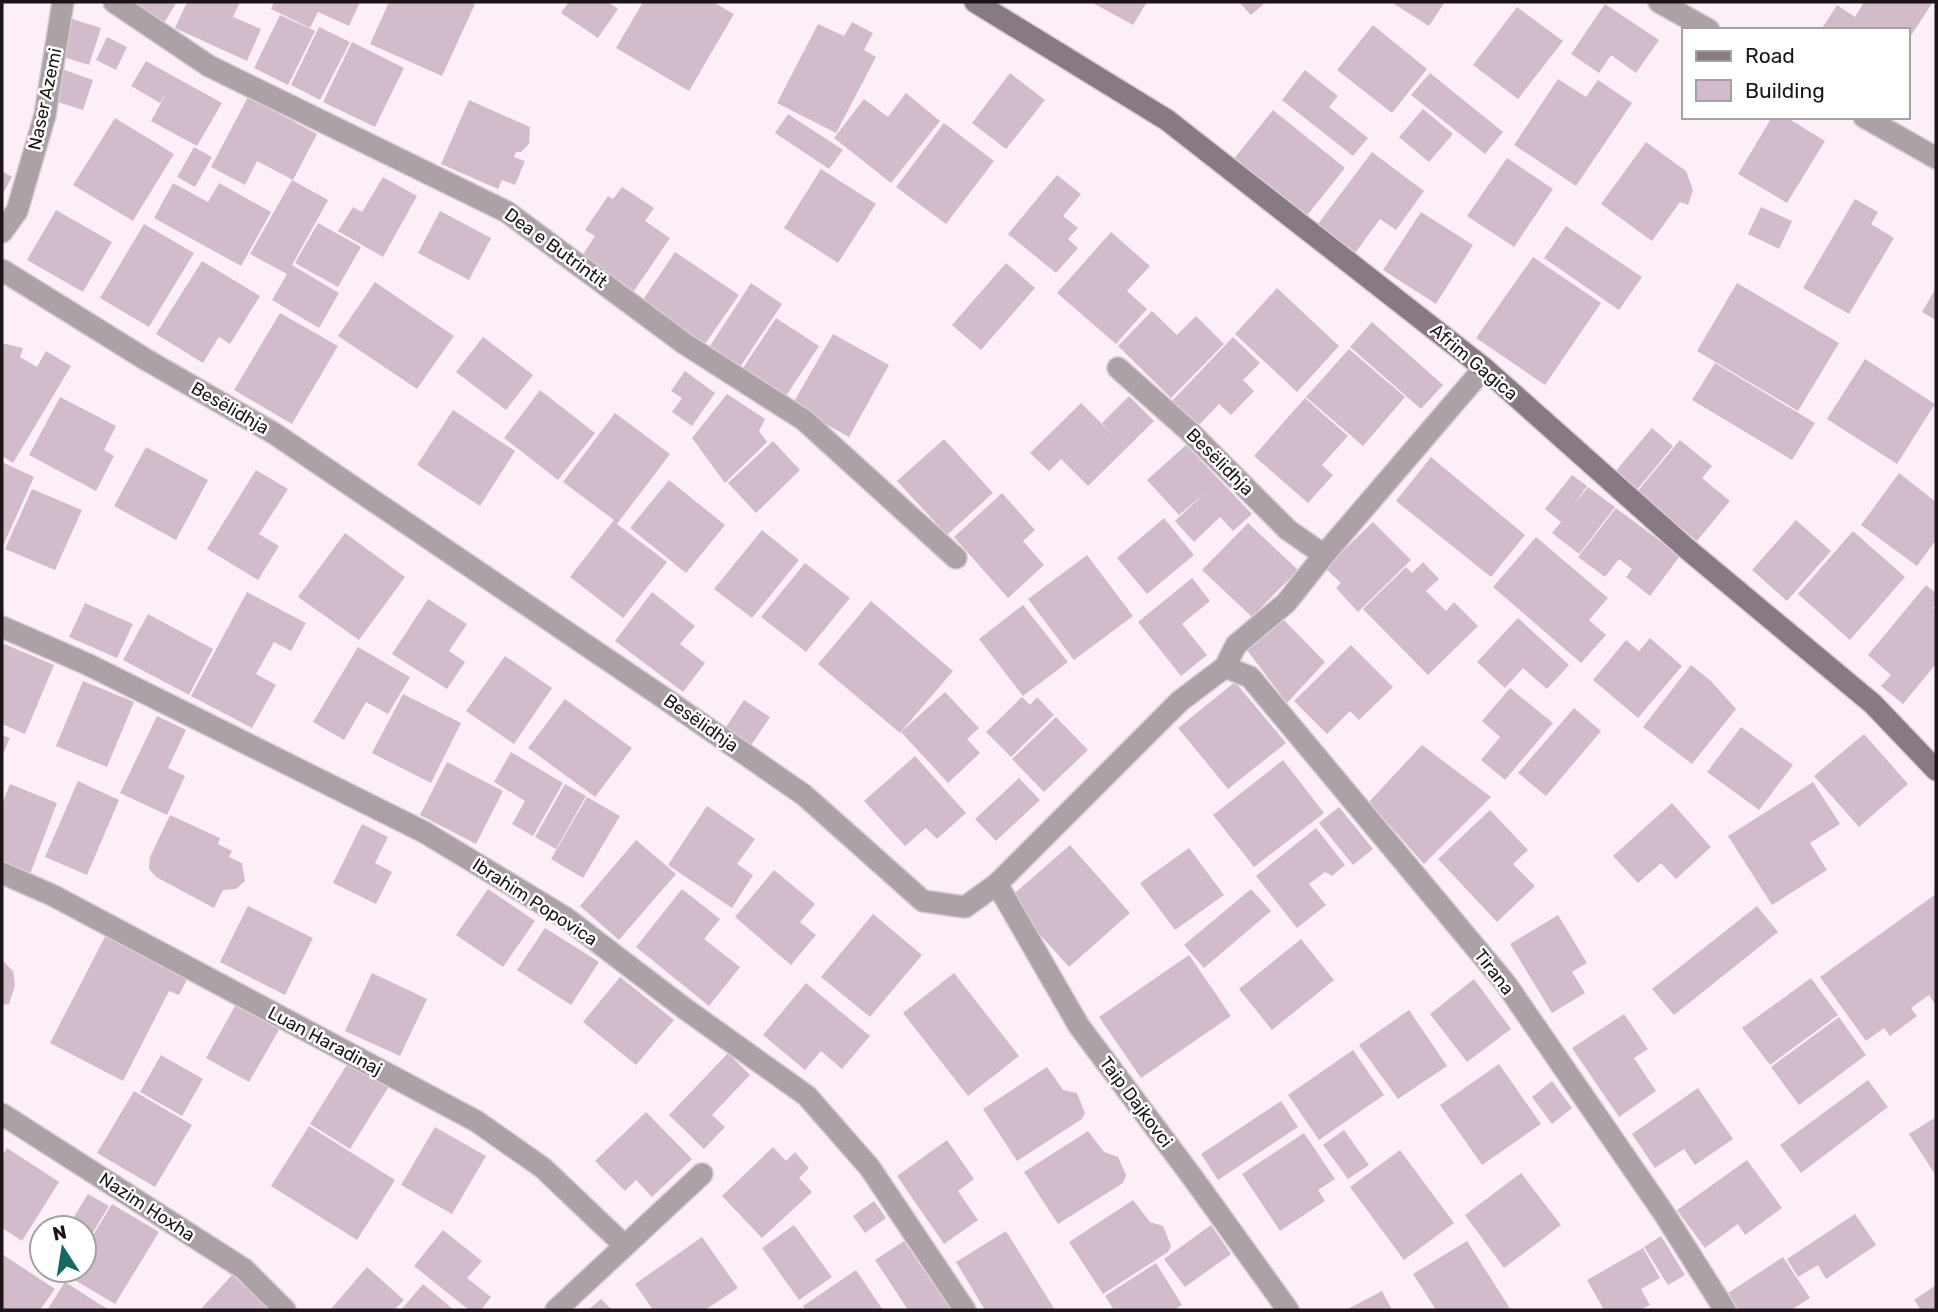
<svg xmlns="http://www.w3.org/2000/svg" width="1938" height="1312" viewBox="0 0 1938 1312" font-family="Rubik,sans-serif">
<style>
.building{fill:#d2bccb}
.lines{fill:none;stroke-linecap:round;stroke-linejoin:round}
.street-casing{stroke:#d9ccd4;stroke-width:24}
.secondary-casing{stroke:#d9ccd4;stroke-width:24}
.street{stroke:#aba1a7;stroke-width:21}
.secondary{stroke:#877a83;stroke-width:21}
.labels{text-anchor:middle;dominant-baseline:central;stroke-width:5;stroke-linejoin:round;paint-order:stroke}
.street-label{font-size:18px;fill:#1c1419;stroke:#fff}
</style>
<rect width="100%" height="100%" fill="#fdeff8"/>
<!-- building -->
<path class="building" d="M131,2H177L164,23Z
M187,2H240L233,17L261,29L247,61L175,28Z
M274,2H360L349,26L318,12L310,28L271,9Z
M389,2H471L475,4L442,76L370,44Z
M569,2H608L618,9L598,38L561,13Z
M643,2H713L734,14L689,91L616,48Z
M1091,2H1147L1133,25Z
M1239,2H1266L1251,15Z
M1395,2H1445L1429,26L1394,4Z
M1864,2H1933L1908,40V30H1821L1837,5L1855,17Z
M1605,4L1659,40L1636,73L1611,55L1599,73L1571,54Z
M1517,7L1563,41L1518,99L1473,65Z
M280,15L315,31L288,85L254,68Z
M69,18L101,28L89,65L57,55Z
M852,22L873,33L864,50L876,57L836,133L777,103L818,24L844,36Z
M1373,25L1427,69L1392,113L1337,70Z
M319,27L350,42L320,100L291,85Z
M107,37L127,47L116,70L96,60Z
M352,42L404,68L375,127L323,102Z
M146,61L222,103L197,146L151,121L167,92L160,103L131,86Z
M59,68L93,80L83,110L48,99Z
M1305,70L1338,96L1329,107L1368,138L1353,156L1282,100Z
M1010,73L1045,100L1006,149L972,123Z
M1430,73L1503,132L1485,154L1411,95Z
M1558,79L1586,97L1598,80L1632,103L1576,186L1514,145Z
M906,93L940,121L891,183L834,138L864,99L888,117Z
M248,97L317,134L293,180L257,161L245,185L211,167Z
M469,100L530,127L529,144L521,152H516L514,157L525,161L515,185L502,180L498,189L441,164Z
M1423,109L1453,134L1429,162L1399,137Z
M1273,110L1345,168L1305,218L1233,160Z
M788,114L843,150L829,169L775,133Z
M1772,117H1786L1825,141L1787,203L1738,174Z
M115,118L174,154L133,221L73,185Z
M944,123L994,161L946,224L896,187Z
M1646,142L1686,171L1693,190L1688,205L1680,202L1652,241L1601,204Z
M194,147L212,157L195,187L177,177Z
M1372,152L1424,191L1396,230L1380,219L1353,256L1315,228Z
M1507,158L1553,189L1514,247L1467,216Z
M821,169L876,204L838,263L784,228Z
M2,171L12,177L2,195Z
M1057,175L1081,194L1063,216L1078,228L1068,239L1078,248L1056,273L1008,234Z
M383,177L417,196L383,257L338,231L353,207L362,212Z
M292,180L328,200L292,265L339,293L319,328L272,300L287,274L250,254Z
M173,183L208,202L219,183L271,212L241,266L154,218Z
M622,187L654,208L645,221L670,238L634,291L582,256L595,236L585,230L608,196L613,199Z
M1855,199L1878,212L1871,224L1894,238L1849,314L1803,288Z
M1761,207L1792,221L1779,249L1748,234Z
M56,210L112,242L83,292L27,260Z
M440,211L491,238L469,280L418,253Z
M1421,212L1473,245L1436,304L1383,270Z
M318,223L361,247L338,287L295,263Z
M144,224L194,253L149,327L100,298Z
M1566,226L1642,277L1619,310L1544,258Z
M1111,232L1150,266L1127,291L1147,309L1116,344L1057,293Z
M675,252L739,295L705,344L642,301Z
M1533,257L1601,303L1545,385L1476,338Z
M202,261L260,296L230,344L219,337L203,363L156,334Z
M1006,263L1035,288L981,350L952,325Z
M375,282L454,336L417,389L338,336Z
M751,283L782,304L740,367L710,346Z
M1737,283L1839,343L1798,411L1697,351Z
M1277,288L1339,346L1297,392L1235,334Z
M1936,288V320L1922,312Z
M1152,311L1177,335L1196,316L1224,344L1171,398L1118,346Z
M280,313L338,346L292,424L234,390Z
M776,318L819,346L786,396L743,368Z
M1372,322L1443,385L1421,409L1350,347Z
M833,334L889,365L849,437L792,405Z
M483,337L533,375L506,410L456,372Z
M1233,337L1260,363L1243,380L1254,391L1231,415L1219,404L1198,426L1172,401Z
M2,343L23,348L20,357L37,367L46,351L71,366L13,463L2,456Z
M1349,349L1405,397L1363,446L1306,397Z
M1865,359L1935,404L1897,464L1827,419Z
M1715,363L1815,423L1792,460L1692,400Z
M685,371L715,393L692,426L672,412L682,398L671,391Z
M540,390L595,433L558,480L504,438Z
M727,394L765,419L759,431L767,442L725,483L692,438Z
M1129,396L1154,421L1088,486L1061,459L1049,471L1030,453L1081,403L1115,437L1102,423Z
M60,397L116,426L104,450L114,456L96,491L29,455Z
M1305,398L1348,436L1322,465L1333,475L1308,503L1254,456Z
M453,410L515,451L480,506L417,465Z
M615,413L670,454L617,524L667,562L623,618L570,577L614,520L563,482Z
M1652,428L1673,446L1636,491L1614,473Z
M944,439L993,493L947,535L897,481Z
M1680,440L1712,466L1702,478L1730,501L1697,541L1637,492Z
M773,441L800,470L756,513L728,483Z
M1186,445L1252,514L1233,531L1220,517L1194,542L1175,521L1205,493L1179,515L1147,480Z
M146,447L208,480L176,540L114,506Z
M1431,457L1525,535L1491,577L1396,501Z
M2,462L34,477L2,548Z
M256,470L288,489L259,534L279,546L258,580L207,549Z
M1899,473L1936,502V540L1917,566L1861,525Z
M1572,475L1587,486L1573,506L1588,487L1615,507L1579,554L1552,533L1561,522L1545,509Z
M669,480L725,525L686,573L630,528Z
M32,489L82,510L55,570L5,549Z
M1002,493L1035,530L1023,541L1044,565L1008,598L954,537Z
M1616,508L1680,556L1650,596L1626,577L1632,569L1619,559L1605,577L1578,557Z
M1164,518L1194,555L1147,594L1117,558Z
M1796,520L1831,551L1787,601L1752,570Z
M1373,522L1411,560L1358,612L1336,588L1341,583L1325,568Z
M1248,523L1298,570L1252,617L1202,570Z
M762,530L799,560L752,618L714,589Z
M1853,531L1905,577L1850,640L1798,594Z
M345,533L405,577L359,640L298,597Z
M1536,537L1608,598L1589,620L1606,635L1581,663L1493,587Z
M1087,555L1133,616L1074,660L1028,599Z
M1423,562L1439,579L1426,591L1446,611L1454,602L1478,626L1428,675L1363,609L1406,567L1412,573Z
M805,563L850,598L806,652L761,617Z
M1192,578L1210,601L1182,624L1207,655L1181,676L1138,622Z
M1926,585L1936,593V604L1933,608L1936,610V664L1903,704L1881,686L1891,675L1868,655Z
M247,592L306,623L291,651L274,642L256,674L276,685L252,728L191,696Z
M652,592L695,626L680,644L705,663L683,692L615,641Z
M428,599L467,624L449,651L465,662L447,689L392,654Z
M871,601L953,671L900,733L818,664Z
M85,603L133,624L117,658L69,637Z
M1023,605L1068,662L1023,696L979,639Z
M148,614L213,649L189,695L123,660Z
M1281,617L1325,662L1287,703L1247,650Z
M1518,618L1569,665L1547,689L1523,668L1505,688L1477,662Z
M1650,638L1682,666L1638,718L1593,680L1626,640L1639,651Z
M2,643L54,665L25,734L2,724Z
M1351,645L1393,687L1359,720L1350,711L1327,734L1294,701Z
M358,647L410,677L388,714L366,702L344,740L313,722Z
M505,656L552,688L514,744L466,711Z
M1691,665L1711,681L1736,709L1692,764L1643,727Z
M83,681L134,702L107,767L56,746Z
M1235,682L1286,743L1228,789L1178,728Z
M1510,688L1553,723L1505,780L1481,760L1500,737L1482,721Z
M945,692L979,728L967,739L980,753L948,783L901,732Z
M403,694L461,723L431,783L372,753Z
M1022,697L1030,705L1037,697L1054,715L1011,757L986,732Z
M565,699L632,748L595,797L528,748Z
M744,700L770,717L746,753L720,736Z
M1574,708L1601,731L1546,796L1518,773Z
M157,716L186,730L168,768L185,776L167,815L120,793Z
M1056,717L1088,750L1044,792L1012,759Z
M1741,727L1793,765L1759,810L1707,772Z
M1864,734L1908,784L1859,827L1814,776Z
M2,735L10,738L2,756Z
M1422,745L1491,797L1424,864L1369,802Z
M511,752L563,783L533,836L512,824L525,801L494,782Z
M915,756L966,813L937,839L926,828L905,846L864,801Z
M1283,760L1324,813L1254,867L1213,815Z
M447,762L503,791L476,844L420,815Z
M1019,778L1040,800L996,841L975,819Z
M78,781L119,800L87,875L45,857Z
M1813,782L1840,824L1810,843L1827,870L1772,905L1728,836Z
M10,784L57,803L30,874L2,863V804Z
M565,784L586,796L556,849L535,837Z
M587,797L620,816L583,878L551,859Z
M1672,803L1711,847L1676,879L1661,863L1638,883L1613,856Z
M707,806L755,839L737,864L753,875L732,908L668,865Z
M1339,807L1373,849L1353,865L1319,823Z
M1490,810L1528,850L1513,864L1535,886L1497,922L1438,859Z
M170,815L220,838L218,844L232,851L229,857L242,863L245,881L236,889L223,890L214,908L156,877L149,869L150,857Z
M362,824L388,837L375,863L392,872L376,904L333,883Z
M1316,828L1345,865L1332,876L1325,872L1309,884L1326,905L1297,928L1256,876Z
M636,840L676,874L619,940L580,906Z
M1070,845L1130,913L1069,967L1008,899Z
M1189,848L1224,895L1175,930L1140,883Z
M774,870L815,904L800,922L816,935L791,965L735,917Z
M488,889L535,921L503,967L456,935Z
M682,889L720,919L704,939L740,967L709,1006L636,947Z
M1251,889L1271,911L1204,968L1184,945Z
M1936,894V1006L1929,995L1911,1008L1917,1016L1890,1036L1884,1028L1866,1041L1820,977Z
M248,906L313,938L285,995L220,962Z
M1757,906L1778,932L1674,1015L1652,989Z
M873,914L922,955L870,1017L821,977Z
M1558,915L1587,963L1572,972L1585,993L1552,1013L1510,944Z
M545,928L599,962L571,1005L517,970Z
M108,931L191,972L179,995L169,991L123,1081L50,1043Z
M1301,939L1334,980L1272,1030L1239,989Z
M1189,955L1231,1016L1141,1078L1099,1017Z
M2,960L13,971L15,985L9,1004L2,1005Z
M372,973L427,999L400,1056L345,1031Z
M954,973L1019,1056L968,1096L903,1013Z
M620,977L674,1020L636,1065L583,1022Z
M1811,978L1838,1015L1770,1065L1742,1028Z
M1474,979L1511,1029L1467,1062L1430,1014Z
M806,983L870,1036L842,1069L821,1051L805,1070L763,1035Z
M239,999L283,1023L249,1082L206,1058Z
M1409,1010L1447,1066L1398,1099L1359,1045Z
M1624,1014L1648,1049L1634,1058L1656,1091L1619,1117L1572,1048Z
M1839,1017L1866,1055L1799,1105L1771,1067Z
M1353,1050L1384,1095L1319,1140L1288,1095Z
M728,1053L750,1075L712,1115L725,1127L704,1149L669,1115Z
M161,1055L203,1079L182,1116L140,1092Z
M351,1058L391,1083L350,1149L310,1124Z
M1499,1064L1541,1124L1482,1165L1440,1105Z
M1047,1067L1063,1090L1077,1093L1085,1113L1082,1119L1017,1161L983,1109Z
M1868,1080L1888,1107L1801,1173L1780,1145Z
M1552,1081L1572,1108L1552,1124L1532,1097Z
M1698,1088L1733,1139L1695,1165L1684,1149L1655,1168L1632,1134Z
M134,1091L192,1125L155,1187L97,1153Z
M1281,1101L1298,1127L1218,1180L1201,1154Z
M646,1112L692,1159L652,1197L636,1180L625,1191L595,1161Z
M1936,1117V1176L1909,1134Z
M309,1126L395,1180L357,1240L271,1186Z
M435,1127L486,1156L452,1214L401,1185Z
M1344,1130L1369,1165L1348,1179L1323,1145Z
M1088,1131L1104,1152L1118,1157L1126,1175L1123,1183L1058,1224L1024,1172Z
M1304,1133L1335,1179L1318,1190L1325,1201L1280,1231L1242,1174Z
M947,1140L974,1179L958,1191L978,1220L944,1244L897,1176Z
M773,1147L786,1161L795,1152L809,1168L799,1178L812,1192L762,1238L722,1196Z
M7,1148L59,1182L22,1241L2,1228V1156Z
M1400,1150L1454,1223L1404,1260L1350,1187Z
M1747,1160L1782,1208L1745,1235L1738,1224L1705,1248L1677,1210Z
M1521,1173L1561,1225L1504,1268L1465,1215Z
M88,1194L109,1206L84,1247V1228H67Z
M1133,1200L1150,1222L1163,1226L1171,1246L1168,1252L1103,1294L1069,1242Z
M874,1201L886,1218L865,1233L853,1216Z
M112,1204L159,1232L115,1304L68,1276L72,1270H84V1250Z
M1855,1214L1876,1245L1826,1279L1818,1265L1798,1277L1787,1259Z
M794,1225L832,1277L799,1300L762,1248Z
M1211,1225L1231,1254L1185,1287L1164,1259Z
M443,1230L482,1261L467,1278L491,1297L481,1310H469L414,1266Z
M1006,1231L1055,1310H985L956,1262Z
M1661,1236L1685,1275L1668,1285L1644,1247Z
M702,1237L738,1288L705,1310H653L635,1284Z
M904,1241L951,1310H908L875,1260Z
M1467,1241L1511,1310H1436L1413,1274Z
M1643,1248L1660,1278L1641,1289L1650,1305L1640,1310H1604L1587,1280Z
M2,1254L55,1289L40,1310H2Z
M1783,1257L1810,1298L1791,1310H1739L1728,1293Z
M1156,1263L1182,1305L1174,1310H1114L1105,1296Z
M367,1267L404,1300L394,1310H330Z
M856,1270L883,1310H806L803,1306Z
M232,1275L272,1310H200Z
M65,1282L109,1310H47Z
M423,1284L454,1310H401Z
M1936,1285V1310H1921L1914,1300Z
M1382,1291L1392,1310H1346Z
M601,1299L612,1310H588Z"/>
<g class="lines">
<defs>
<path id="street" d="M114,2L209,66L507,212L685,344L804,420L956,558
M1659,2L1709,30
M1864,117L1936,158
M2,232L17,211L45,115L63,2
M2,270L145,359L275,434L664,698L804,795L923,901L965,907L997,884L1180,701L1225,667L1236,645L1286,603L1324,555L1484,368
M1118,368L1190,432L1288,530L1324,555
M2,627L87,664L424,832L566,918L684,1008L807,1096L870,1168L965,1310
M1225,667L1250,677L1506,984L1665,1215L1725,1310
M2,873L54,896L476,1121L543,1168L624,1245
M997,884L1079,1026L1193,1178L1288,1310
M2,1114L244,1269L285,1310
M556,1310L702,1174"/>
<path id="secondary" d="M975,2L1167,120L1484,368L1686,548L1873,704L1936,770"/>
</defs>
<!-- street casing -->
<use href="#street" class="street-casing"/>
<!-- secondary casing -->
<use href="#secondary" class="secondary-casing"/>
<!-- street -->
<use href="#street" class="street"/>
<!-- secondary -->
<use href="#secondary" class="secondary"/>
</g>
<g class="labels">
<!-- street labels -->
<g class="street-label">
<text transform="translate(45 99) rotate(-78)">Naser Azemi</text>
<text transform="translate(556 248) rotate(36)">Dea e Butrintit</text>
<text transform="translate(1474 362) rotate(40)">Afrim Gagica</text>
<text transform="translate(230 408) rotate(30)">Besëlidhja</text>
<text transform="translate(1220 462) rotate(45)">Besëlidhja</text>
<text transform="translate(701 723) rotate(35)">Besëlidhja</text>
<text transform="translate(535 902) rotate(33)">Ibrahim Popovica</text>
<text transform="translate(1494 972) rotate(52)">Tirana</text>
<text transform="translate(325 1041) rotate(28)">Luan Haradinaj</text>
<text transform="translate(1136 1102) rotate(53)">Taip Dajkovci</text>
<text transform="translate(147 1207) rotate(33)">Nazim Hoxha</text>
</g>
</g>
<!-- border -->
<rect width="1938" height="1312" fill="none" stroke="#1c1419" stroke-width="7"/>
<!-- legend -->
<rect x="1682" y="28" width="228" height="91" fill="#ffffff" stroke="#a4a1a3" stroke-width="2"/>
<rect x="1696" y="51" width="35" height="10" fill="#877a83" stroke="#a4a1a3" stroke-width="2"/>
<text x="1745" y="63" font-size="21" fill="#1c1419">Road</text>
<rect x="1696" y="80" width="35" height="21" fill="#d2bccb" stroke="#a4a1a3" stroke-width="2"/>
<text x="1745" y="98" font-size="21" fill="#1c1419">Building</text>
<!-- north arrow -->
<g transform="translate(63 1249) rotate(348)"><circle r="33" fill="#ffffff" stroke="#a4a1a3" stroke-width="2"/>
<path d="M0-5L12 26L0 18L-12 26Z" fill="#1a6660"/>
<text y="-10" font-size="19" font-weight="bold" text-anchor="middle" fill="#1c1419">N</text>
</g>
</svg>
